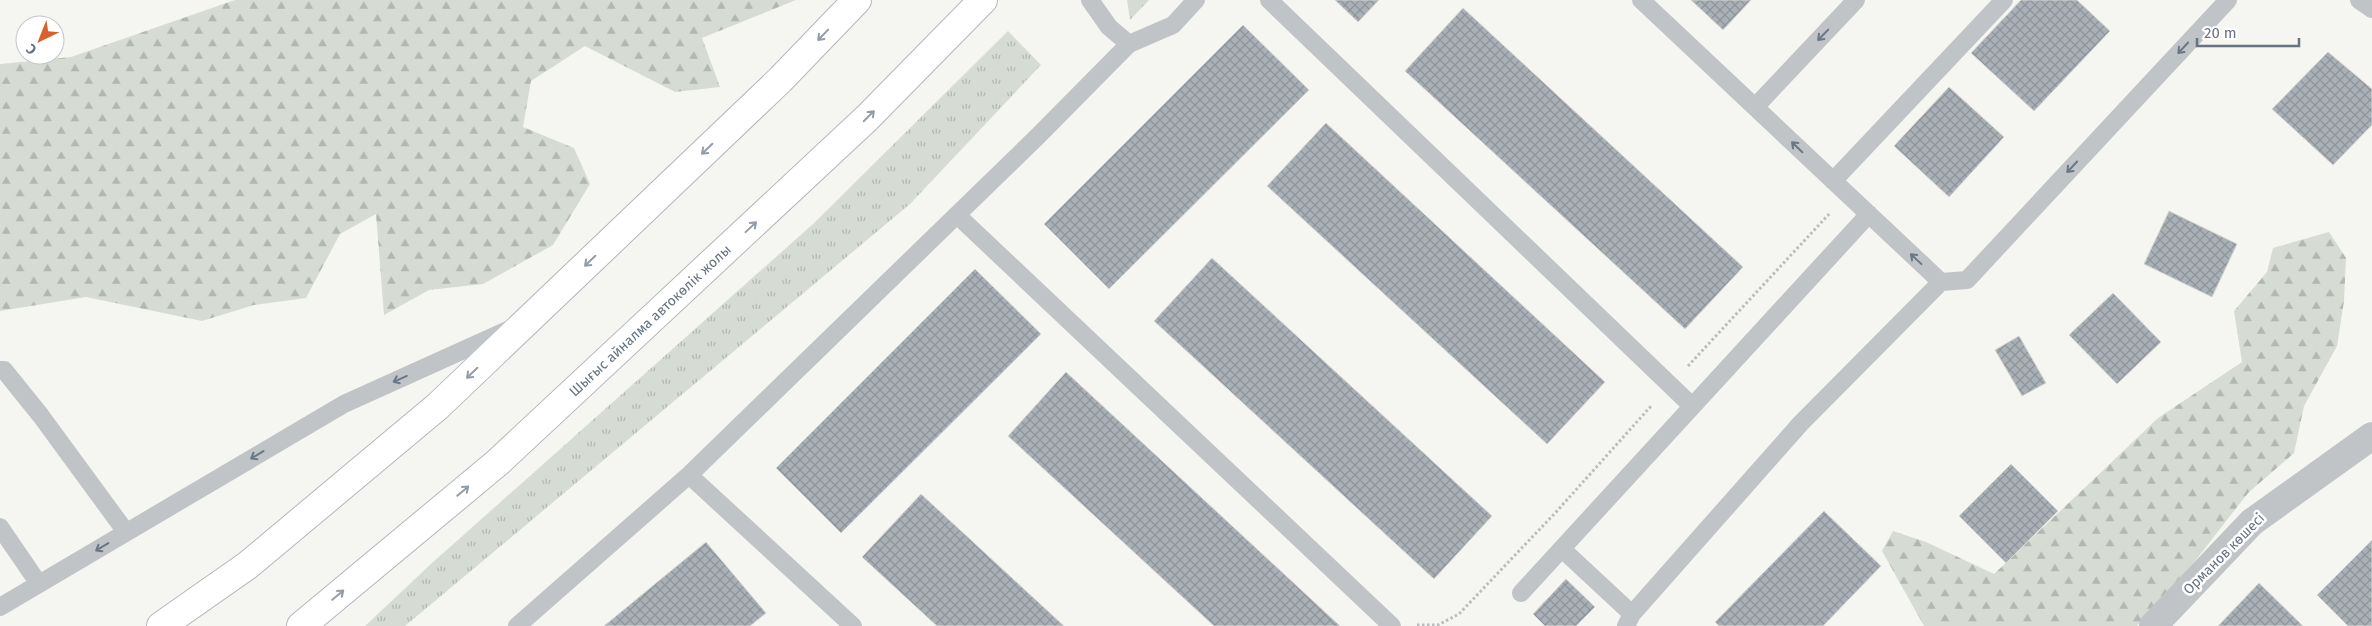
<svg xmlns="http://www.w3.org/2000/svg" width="2372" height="626" viewBox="0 0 2372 626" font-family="'Fira Sans',sans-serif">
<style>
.grass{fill:url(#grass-tufts)}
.forest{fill:url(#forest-firs)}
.building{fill:url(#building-cross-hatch);stroke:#d6d6d4}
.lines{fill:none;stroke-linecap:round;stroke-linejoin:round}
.primary-casing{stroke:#b4b7bb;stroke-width:30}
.path{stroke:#babcbe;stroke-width:3;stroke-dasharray:2.5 2.5;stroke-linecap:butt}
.service{stroke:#c0c4c7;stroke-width:18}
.minor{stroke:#c0c4c7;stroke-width:28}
.primary{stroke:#fff;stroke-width:28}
.oneway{stroke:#949da7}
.oneway2{stroke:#6a7784}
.labels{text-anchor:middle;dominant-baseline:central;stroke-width:5;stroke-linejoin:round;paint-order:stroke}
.street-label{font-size:14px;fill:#667381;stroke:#fff}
</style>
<defs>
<pattern id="grass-tufts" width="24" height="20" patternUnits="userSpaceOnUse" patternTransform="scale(1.25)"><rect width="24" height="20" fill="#d6dcd3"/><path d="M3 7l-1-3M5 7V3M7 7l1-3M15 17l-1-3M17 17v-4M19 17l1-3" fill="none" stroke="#b1b7b1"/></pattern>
<pattern id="forest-firs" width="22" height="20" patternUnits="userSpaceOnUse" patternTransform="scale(1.25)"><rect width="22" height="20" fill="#d6dcd3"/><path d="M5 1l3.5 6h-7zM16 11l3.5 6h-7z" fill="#b1b7b1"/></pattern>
<pattern id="building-cross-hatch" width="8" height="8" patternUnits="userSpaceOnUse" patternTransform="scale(1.25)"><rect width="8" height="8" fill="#aab1b6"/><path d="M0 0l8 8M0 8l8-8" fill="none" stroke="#8e9499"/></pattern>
</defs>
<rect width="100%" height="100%" fill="#f5f5f2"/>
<!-- grass -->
<path class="grass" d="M1127,0H1149L1130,20Z
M1008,31L1041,65L910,204L405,626H365L432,563L813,224Z"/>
<!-- forest -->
<path class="forest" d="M235,0H796L702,38L720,87L675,92L585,46L531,81L523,127L574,148L590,184L553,245L483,284L429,290L384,315L376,214L340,234L306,298L254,305L202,321L86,297L0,311V64L71,57Z
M2329,232L2346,258L2344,301L2337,346L2304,406L2294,453L2248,493L2188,570L2137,626H1924L1882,551L1893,531L1926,542L1994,574L2158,418L2242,362L2234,311L2267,272L2273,248Z"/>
<!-- building -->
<path class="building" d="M1335,0H1379L1358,22Z
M1691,0H1751L1723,30Z
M2021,0H2077L2110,31L2034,111L1971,53Z
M1463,8L1743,267L1685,329L1405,71Z
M1243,25L1309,90L1109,289L1044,224Z
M2328,52L2372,89V125L2333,165L2272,109Z
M1949,87L2004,137L1949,197L1894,146Z
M1326,123L1605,382L1547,444L1267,186Z
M2169,211L2237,244L2212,297L2144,264Z
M1212,258L1492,516L1434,579L1154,321Z
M975,269L1041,334L841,533L776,468Z
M2113,293L2161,342L2117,384L2069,335Z
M2019,336L2046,383L2022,396L1995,350Z
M1066,372L1340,626H1214L1008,436Z
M2011,464L2058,511L2006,563L1959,516Z
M921,494L1064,626H937L862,557Z
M1824,511L1881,566L1823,626H1719L1715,622Z
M2372,540V626H2348L2317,595Z
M706,542L766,613L750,626H604Z
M1566,579L1595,607L1576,626H1545L1533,614Z
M2259,583L2303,626H2218Z"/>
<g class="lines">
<defs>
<g id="primary">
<path d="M161,626L248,565L438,406L780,80L857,0"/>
<path id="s1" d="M301,626L497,463L867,118L983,0"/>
</g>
</defs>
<!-- primary casing -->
<use href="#primary" class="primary-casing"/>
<!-- path -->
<path class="path" d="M1688,366L1830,213
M1417,625H1438L1459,614L1557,511L1652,405"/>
<!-- service -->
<path class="service" d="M1090,0L1109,27L1129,44L1173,25L1196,0
M1269,0L1692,406
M1641,0L1941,282L1967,280L2228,0
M2359,0L2372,9
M1755,107L1856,0
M1833,181L2004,0
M957,215L1392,626
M0,370H4L41,416L126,532
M689,475L853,626
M0,527L39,584
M1562,549L1632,614
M1521,593L1869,214
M0,607L344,404L510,329
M517,626L689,475L1038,136L1129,44
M1626,626L1632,614L1801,423L1941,282"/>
<!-- minor -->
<path class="minor" d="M2153,626L2252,522L2372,436"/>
<!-- primary -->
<use href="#primary" class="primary"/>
</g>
<!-- one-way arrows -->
<defs><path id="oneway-shaft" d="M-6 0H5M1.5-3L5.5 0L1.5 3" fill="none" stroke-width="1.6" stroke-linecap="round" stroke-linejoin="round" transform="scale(1.25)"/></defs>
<g class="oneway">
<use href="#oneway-shaft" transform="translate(823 35) rotate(134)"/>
<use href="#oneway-shaft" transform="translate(869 116) rotate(-45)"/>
<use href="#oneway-shaft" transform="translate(707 149) rotate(136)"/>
<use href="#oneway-shaft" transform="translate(751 227) rotate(-43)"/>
<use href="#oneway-shaft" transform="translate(590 261) rotate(136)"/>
<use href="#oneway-shaft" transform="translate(472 373) rotate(136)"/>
<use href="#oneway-shaft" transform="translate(463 491) rotate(-40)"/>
<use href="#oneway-shaft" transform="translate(338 595) rotate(-40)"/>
</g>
<g class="oneway2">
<use href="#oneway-shaft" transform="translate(1823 35) rotate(134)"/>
<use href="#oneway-shaft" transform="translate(2183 48) rotate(133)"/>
<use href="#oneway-shaft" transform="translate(1797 147) rotate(-136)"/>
<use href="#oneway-shaft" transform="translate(2072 167) rotate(133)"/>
<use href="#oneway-shaft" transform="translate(1916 259) rotate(-137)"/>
<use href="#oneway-shaft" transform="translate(400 379) rotate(156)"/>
<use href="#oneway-shaft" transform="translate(257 455) rotate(149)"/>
<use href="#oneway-shaft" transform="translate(102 547) rotate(149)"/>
</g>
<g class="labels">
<!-- street labels -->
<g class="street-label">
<text stroke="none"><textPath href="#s1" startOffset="464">Шығыс айналма автокөлік жолы</textPath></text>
<text transform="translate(2224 554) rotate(-45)">Орманов көшесі</text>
</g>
</g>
<!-- north arrow -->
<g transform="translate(40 40) rotate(223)"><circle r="24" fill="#ffffff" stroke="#c2c7cd"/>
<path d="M0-4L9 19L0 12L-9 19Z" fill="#d9612e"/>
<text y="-8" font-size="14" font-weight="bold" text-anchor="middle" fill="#667381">С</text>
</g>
<!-- scale -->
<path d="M2197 38v8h102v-8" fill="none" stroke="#667381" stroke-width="2.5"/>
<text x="2204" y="38" font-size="15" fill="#667381" stroke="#ffffff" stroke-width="4" paint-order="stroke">20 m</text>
</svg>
